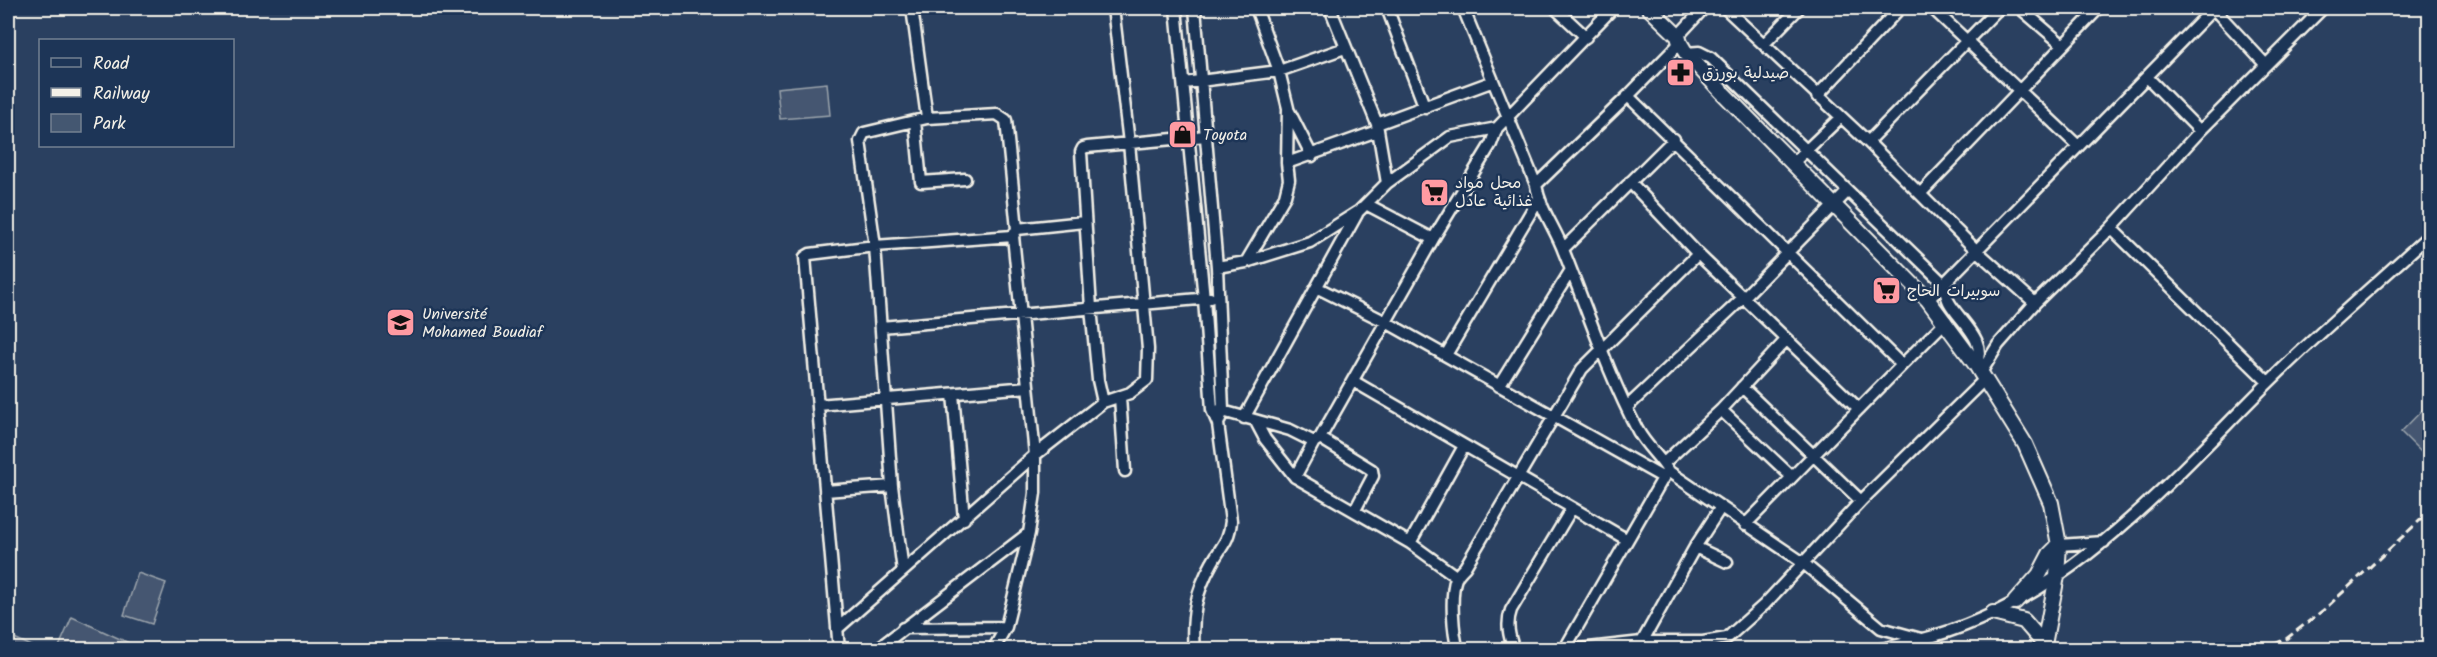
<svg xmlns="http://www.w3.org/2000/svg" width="2437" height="657" viewBox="0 0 2437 657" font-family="Kalam,'Playpen Sans Arabic',sans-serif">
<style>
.green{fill:#445771;stroke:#9ca4ac;stroke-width:1.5}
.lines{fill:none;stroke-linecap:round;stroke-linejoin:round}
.minor-casing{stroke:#f4f1e8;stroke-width:15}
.major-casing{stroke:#f4f1e8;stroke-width:18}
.minor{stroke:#1d3557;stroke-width:10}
.major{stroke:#1d3557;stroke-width:14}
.rail{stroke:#f4f1e8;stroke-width:3;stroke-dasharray:9 4.5;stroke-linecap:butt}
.labels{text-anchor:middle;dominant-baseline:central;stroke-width:5;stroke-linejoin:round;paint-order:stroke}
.poi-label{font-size:16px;fill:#f4f1e8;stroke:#1d3557;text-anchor:start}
</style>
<rect width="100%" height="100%" fill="#2a4060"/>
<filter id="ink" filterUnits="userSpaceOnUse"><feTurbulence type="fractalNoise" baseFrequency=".0167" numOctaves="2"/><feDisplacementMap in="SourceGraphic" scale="12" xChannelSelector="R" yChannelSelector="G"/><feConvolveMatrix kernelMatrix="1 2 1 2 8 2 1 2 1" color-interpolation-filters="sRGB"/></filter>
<g filter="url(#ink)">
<!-- green -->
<path class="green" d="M827,83L830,115L780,119L777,88Z
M2429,403V447L2423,454L2401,432Z
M138,573L166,583L152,624L124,615Z
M72,617L131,644L129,649H58Z
M8,635L38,649H8Z"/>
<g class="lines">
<defs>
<path id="minor" d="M912,8L927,118
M1176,8L1204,299L1212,410L1218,424L1231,521C1229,542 1221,546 1212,563C1196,591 1191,617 1194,650
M1195,8L1217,267L1223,410L1218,424
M1256,8L1279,71L1288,108L1287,163
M1330,8L1377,124L1387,183
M1387,8L1425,108
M1463,8L1536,185C1540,210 1556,229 1564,252C1588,312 1608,374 1638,431C1647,447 1660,457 1668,471L1802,562L1881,628L1921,639
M1555,8L1586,37
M1725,8L1868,142L1977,251L2035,303
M1932,8L2077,145
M2020,8L2063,45
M2213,8L2266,65
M1678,36L1704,8
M1680,43L1628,96L1902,365L1946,321
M1764,44L1799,8
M1686,53L1699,52L1711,58L1943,283C1945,289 1946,296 1949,302C1960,322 1988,340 1976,365
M2147,77L2200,131
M1184,83L1279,71L1345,48
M1817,96L1900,8
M1289,111L1312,156
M915,121L921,182L965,179
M1377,124L1491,82
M1868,142L1999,8
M1792,164L1841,117
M1630,182L1698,254L1859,409
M1536,185L1628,96
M1920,194L2099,8
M1366,204L1433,239
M2111,228L2268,382
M1017,229L1084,222
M1563,249L1674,139
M1246,262L1285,196L1289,180L1287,163L1377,131
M1217,267L1246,262L1310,242L1359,211L1387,183L1450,137L1497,128L1613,8
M1318,288L1386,322L1662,477
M1928,300L2214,8
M881,327L1210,298
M1446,355L1538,200
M1980,374L1998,345L2035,303L2111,228L2200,131L2323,8
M1353,381L1626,539
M1499,386L1571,270
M1742,387L1861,501
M953,394L964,519
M1120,397L1125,471
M1103,402L1098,380L1091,308L1081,152L1083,148L1087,147L1206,136
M818,405L1028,387
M1627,407L1744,297L1848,191
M1219,410L1290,430L1314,442
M1721,410L1791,476
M1244,418L1357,214
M1256,422L1265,439L1295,477L1410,543L1457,577
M1320,438L1372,470L1373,476L1355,510
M1664,463L1721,410L1786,340
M1295,477L1314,442L1320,438L1433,239L1491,144L1497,128
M825,491L892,486
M1745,525L1902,365
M1410,543L1464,446
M2059,545L2104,542
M1695,547L1727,562
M903,571L892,486L875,246L860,141L864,133L927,118L997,114L1006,120L1017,229L1013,236L1035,455V493L1029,533L1006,627L993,650
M903,628L1006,627
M837,629L1035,455L1103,402L1130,393L1147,380L1148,349L1129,143L1113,8
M1642,642L1695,547L1721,507
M839,650L805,257L810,254L875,246L1013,236
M876,650L1029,533
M1458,650C1453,633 1450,595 1456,578C1458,574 1462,570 1465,567L1582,369L1698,254
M1514,650C1509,636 1506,624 1511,610L1572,508
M1564,650L1666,473
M1571,650L1642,642H1703L1727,638L1764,605L1861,501L1984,380
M1874,650C1890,648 1904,643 1919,640C2066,604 2166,484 2269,382C2319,332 2374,286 2426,238"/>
<path id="major" d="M1649,8L1678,36L1680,43L1686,53L1721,91L1928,300L1976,365L2025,444L2051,503L2059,545L2057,576L2043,650
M2015,602L2039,575L2050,554L2059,545
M1993,613L2024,621L2044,644"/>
</defs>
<!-- minor casing -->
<use href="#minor" class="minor-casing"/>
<!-- major casing -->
<use href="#major" class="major-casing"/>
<!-- minor -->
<use href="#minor" class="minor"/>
<!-- major -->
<use href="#major" class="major"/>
<!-- rail -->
<path class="rail" d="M2261,650L2286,639L2326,608L2430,511
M2417,650L2430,648"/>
</g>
</g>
<!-- icons -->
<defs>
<symbol id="pharmacy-square" viewBox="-11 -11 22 22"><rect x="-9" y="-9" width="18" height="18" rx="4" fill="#ff9aa2" stroke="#1d3557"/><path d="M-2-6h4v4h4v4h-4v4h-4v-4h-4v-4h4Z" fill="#111"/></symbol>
<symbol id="shop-square" viewBox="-11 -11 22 22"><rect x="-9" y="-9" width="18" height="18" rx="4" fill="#ff9aa2" stroke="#1d3557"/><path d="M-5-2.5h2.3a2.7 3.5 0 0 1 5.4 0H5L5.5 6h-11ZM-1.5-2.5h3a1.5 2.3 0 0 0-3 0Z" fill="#111"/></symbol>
<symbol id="supermarket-square" viewBox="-11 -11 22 22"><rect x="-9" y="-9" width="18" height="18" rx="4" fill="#ff9aa2" stroke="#1d3557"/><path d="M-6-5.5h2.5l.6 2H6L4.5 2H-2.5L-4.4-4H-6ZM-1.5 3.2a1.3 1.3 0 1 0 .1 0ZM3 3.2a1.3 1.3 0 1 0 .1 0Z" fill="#111"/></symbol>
<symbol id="university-square" viewBox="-11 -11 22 22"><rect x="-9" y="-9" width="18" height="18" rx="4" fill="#ff9aa2" stroke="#1d3557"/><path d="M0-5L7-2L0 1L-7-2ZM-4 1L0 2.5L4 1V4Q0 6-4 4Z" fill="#111"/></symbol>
</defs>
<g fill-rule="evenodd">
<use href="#pharmacy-square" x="1664" y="56" width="33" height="33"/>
<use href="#shop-square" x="1166" y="118" width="33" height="33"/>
<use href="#supermarket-square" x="1418" y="176" width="33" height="33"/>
<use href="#supermarket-square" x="1870" y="274" width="33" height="33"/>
<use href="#university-square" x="384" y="306" width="33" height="33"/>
</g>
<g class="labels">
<!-- poi labels -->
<g class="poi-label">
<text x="1702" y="73">صيدلية بورزق</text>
<text x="1203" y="135">Toyota</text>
<text x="1455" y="183">محل مواد<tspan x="1455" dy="18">غذائية عادل</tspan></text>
<text x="1907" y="291">سوبيرات الحاج</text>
<text x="422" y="314">Université<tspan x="422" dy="18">Mohamed Boudiaf</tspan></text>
</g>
</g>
<!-- margin -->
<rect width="2437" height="657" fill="none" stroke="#1d3557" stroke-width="30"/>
<rect x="15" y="15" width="2407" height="627" fill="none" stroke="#f4f1e8" stroke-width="2" filter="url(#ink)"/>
<!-- legend -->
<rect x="39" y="39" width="195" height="108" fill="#1d3557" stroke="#738091" stroke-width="1.5"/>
<rect x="51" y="58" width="30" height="9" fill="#1d3557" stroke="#738091" stroke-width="1.5"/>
<text x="93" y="69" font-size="18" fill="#f4f1e8">Road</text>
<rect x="51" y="88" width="30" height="9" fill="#f4f1e8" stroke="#738091" stroke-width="1.5"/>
<text x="93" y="99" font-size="18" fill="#f4f1e8">Railway</text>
<rect x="51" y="114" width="30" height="18" fill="#445771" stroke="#738091" stroke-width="1.5"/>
<text x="93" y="129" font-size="18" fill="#f4f1e8">Park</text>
</svg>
